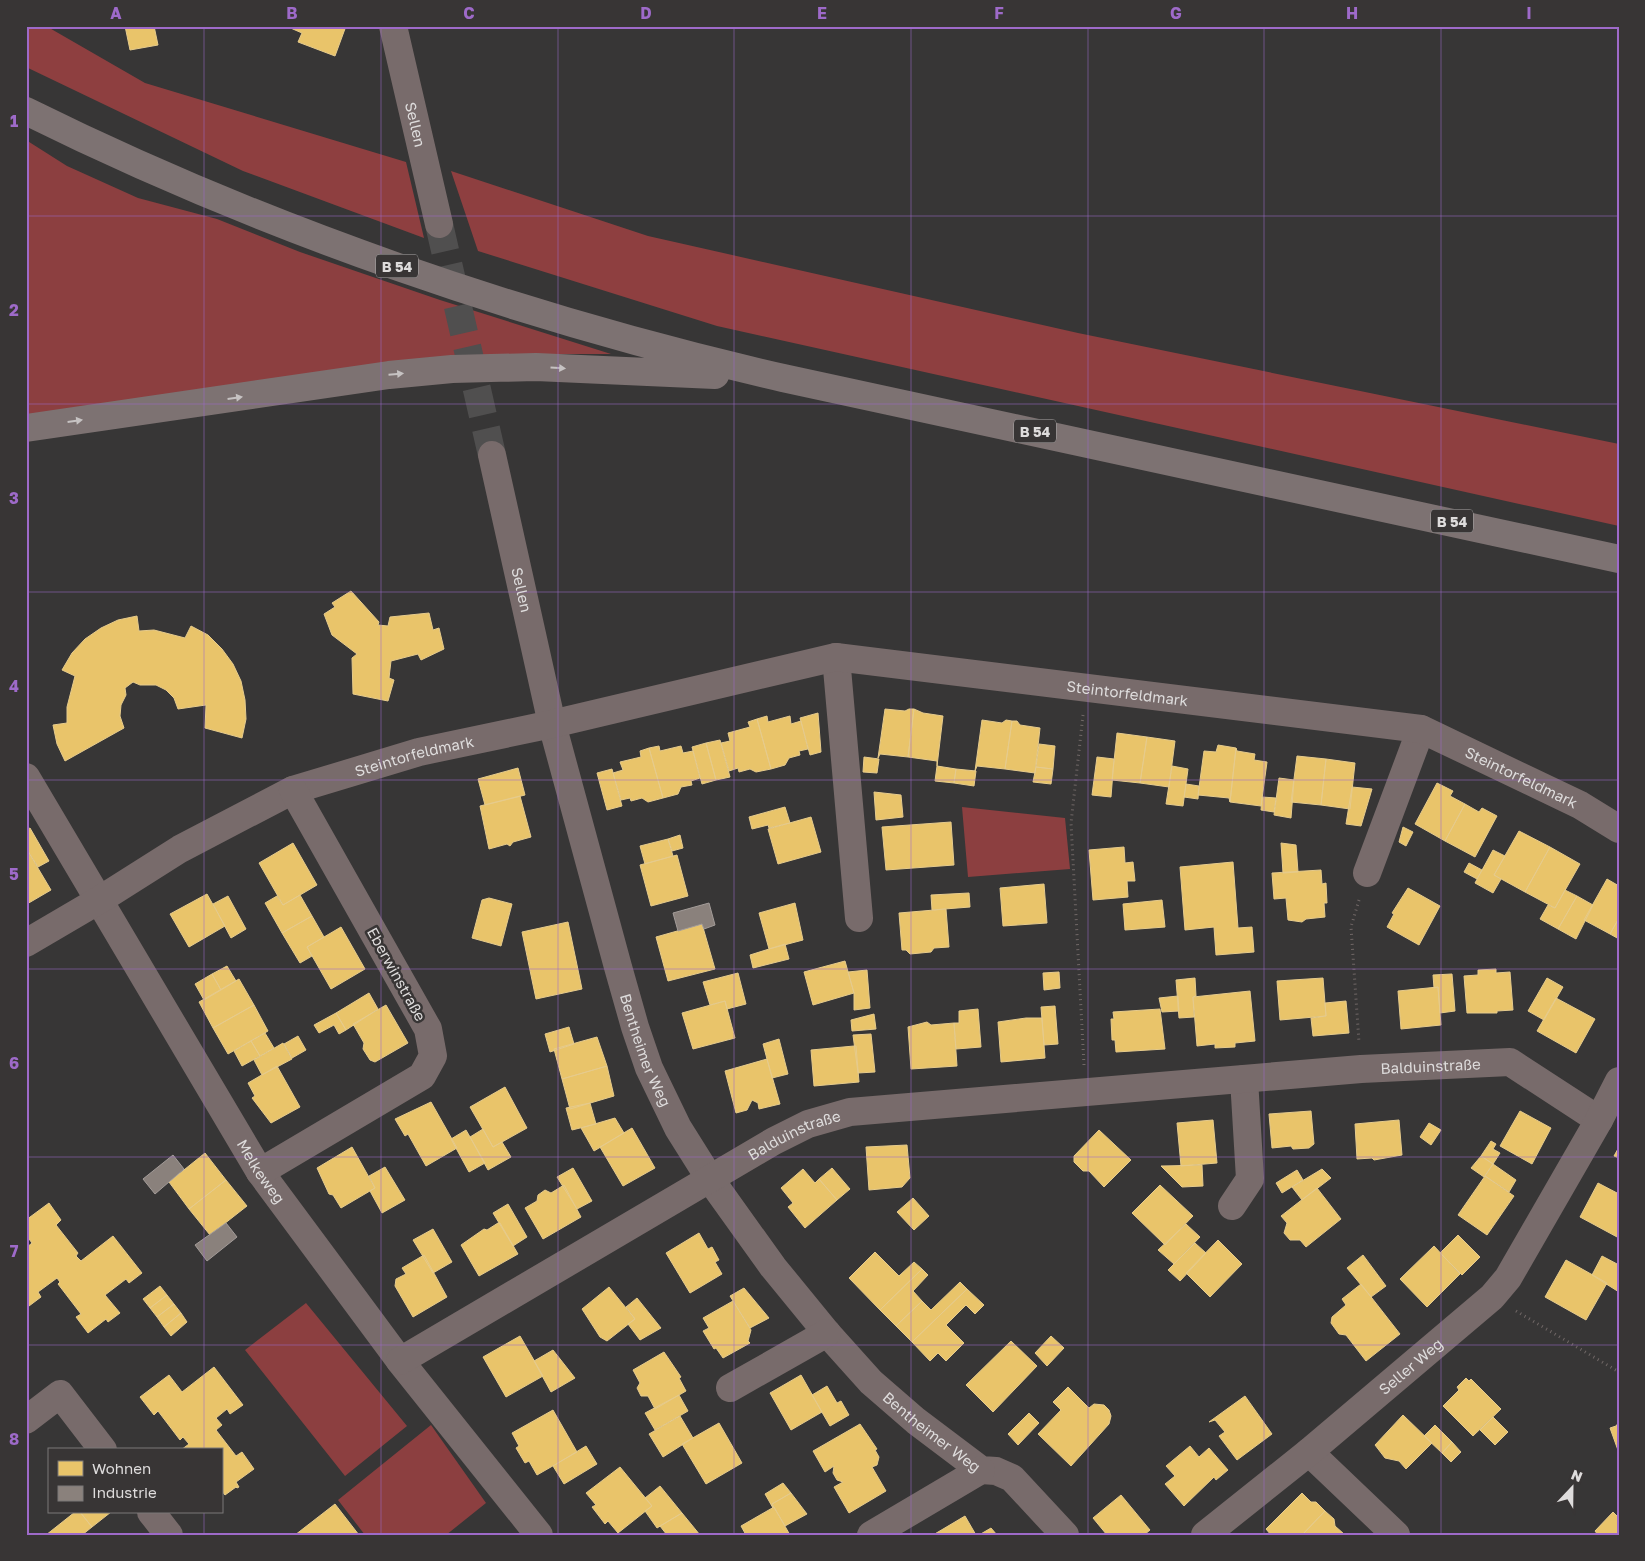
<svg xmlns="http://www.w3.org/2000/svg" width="1645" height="1561" viewBox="0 0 1645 1561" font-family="'Golos Text',sans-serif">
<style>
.green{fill:#8c3f40}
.forest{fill:#8e3f40}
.homes{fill:#e9c46a;stroke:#e6cb8c}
.industry{fill:#8a817c;stroke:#a39c99}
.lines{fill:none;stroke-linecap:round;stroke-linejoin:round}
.minor-tunnel{stroke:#504f4f;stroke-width:28;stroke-dasharray:28 14;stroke-linecap:butt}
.path{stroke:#716867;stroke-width:3;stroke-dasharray:1 4;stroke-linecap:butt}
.minor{stroke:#786b6b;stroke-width:28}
.highway{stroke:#7d7272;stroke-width:28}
.oneway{fill:#c6c2c2}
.grid{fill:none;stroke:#9e6ac9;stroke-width:1;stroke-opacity:0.55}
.labels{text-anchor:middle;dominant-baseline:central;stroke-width:5;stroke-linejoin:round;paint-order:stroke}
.shield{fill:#383535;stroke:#acaaaa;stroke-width:1}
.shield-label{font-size:14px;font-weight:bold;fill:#dedcdc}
.street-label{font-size:15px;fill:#dedcdc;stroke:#383535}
.neatline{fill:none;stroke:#9e6ac9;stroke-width:2}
.grid-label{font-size:16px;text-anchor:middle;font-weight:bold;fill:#9e6ac9}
</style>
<rect width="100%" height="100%" fill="#373636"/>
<!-- green -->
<path class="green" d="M26,140L67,166L138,198L217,219L300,252L440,300L611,354H523L26,416Z
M962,807L1065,818L1070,869L968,877Z
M306,1303L407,1426L345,1476L245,1350Z
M431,1425L486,1503L446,1535H365L338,1500Z"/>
<!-- forest -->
<path class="forest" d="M26,26H46L145,83L406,162L424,238L243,171L26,67Z
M451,171L648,236L1078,333L1619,444V526L717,326L478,251Z"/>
<!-- homes -->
<path class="homes" d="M125,26H154L158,45L130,50Z
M286,26H346L335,56L298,42L302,33Z
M351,591L379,622L378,625L388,626L390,617L429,613L433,630L439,628L444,649L421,660L418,654L391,661L389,678L394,680L388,701L353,694L352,658L357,654L332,635L324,614L335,607L332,603Z
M137,616L139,631L154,630L185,638L191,626L208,635L222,649L233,664L241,681L245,700L246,719L242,738L205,728L206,705L178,709L174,698L166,690L156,685H140L133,682L125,688L126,695L121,705L120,716L124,728L65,761L57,744L53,725L67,723V707L75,676L62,670L72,653L85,639L101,628L118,620Z
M885,709L905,711L909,709H914L908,757L880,754L878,758Z
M914,709L923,713L943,716L937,766V761L908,757Z
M818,713L821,752L810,755L800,718Z
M767,716L768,722L790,716L791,724L801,721L808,749L799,751L800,755L789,758L785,765L771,769L757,719Z
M757,719L771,769L756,772L750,769L739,772L738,768L729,771L721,743L730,741L728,733L750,727L748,722Z
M982,720L1002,723L1006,720L1012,721L1005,769L977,766L975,771Z
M1012,721H1017L1020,725L1040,728L1035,773L1005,769Z
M1117,733L1147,737L1140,783L1112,780Z
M1147,737L1175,741L1169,787L1140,783Z
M720,740L730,777L716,780L706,743Z
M706,743L716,780L702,784L692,747Z
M1039,744L1055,746L1053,769L1036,767Z
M1218,745L1236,748L1230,802L1229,798L1198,795L1204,751L1216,752Z
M659,746L660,751L681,746L683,753L693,751L700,778L691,781L692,785L681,787L678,794L663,798L649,748Z
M649,748L663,798L648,802L642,798L631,801L630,798L621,800L613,773L623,770L620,762L641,757L640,751Z
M1236,748L1237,751L1255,754L1254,760L1267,762L1261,806L1230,802Z
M1297,756L1326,759L1321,805L1291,802Z
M864,757L879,759L877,773L863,772Z
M1097,757L1114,759L1111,797L1092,795Z
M1326,759L1355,763L1350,809L1321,805Z
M937,766L956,769L954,783L935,781Z
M1172,766L1188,769L1183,806L1166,804Z
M1036,767L1053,769L1051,784L1033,782Z
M518,768L525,795L485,805L478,779Z
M612,769L622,806L607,810L597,773Z
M956,769L976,771L974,786L954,783Z
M1279,778L1294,780L1291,818L1274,815Z
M1437,783L1453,791L1450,796L1465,804L1445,841L1415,824Z
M1186,784L1199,786L1198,799L1184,797Z
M1352,787L1372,789L1361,826L1346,824Z
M874,792L901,795L903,817L876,820Z
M520,796L531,837L513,842L510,846L507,844L489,849L480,806Z
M1262,797L1276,798L1274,812L1261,810Z
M1465,804L1479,812L1482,808L1497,816L1475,857L1445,841Z
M785,807L790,823L769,828L768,825L752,829L749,817Z
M811,817L821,852L778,864L768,829Z
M951,822L954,865L886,870L882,827Z
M1403,827L1413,832L1406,846L1399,842Z
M30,828L49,861L38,867L26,848V830Z
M1519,831L1550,847L1525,892L1494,875Z
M680,835L683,848L672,851L668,839Z
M668,839L673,856L645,864L640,846Z
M293,843L317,885L283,905L259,863Z
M1281,843L1296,845L1298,872L1283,873Z
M1124,847L1125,863L1133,862L1135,881H1127L1128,897L1093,900L1089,850Z
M1550,847L1580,864L1555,908L1525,892Z
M26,848L51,890L27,904L26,903Z
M1493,850L1505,856L1494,875L1501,879L1493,893L1475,883Z
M677,855L688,896L651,906L640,865Z
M1233,862L1238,928L1252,927L1254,952L1216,955L1214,927L1185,930L1180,867Z
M1469,863L1482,870L1477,879L1464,872Z
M1321,870L1322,884L1326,883L1327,903H1324L1325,917L1306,919L1302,922L1288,920L1286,898L1274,899L1272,873Z
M1607,879L1619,886V918L1610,934L1584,920Z
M1044,884L1047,923L1003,926L1000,888Z
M1408,888L1440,906L1419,945L1387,927L1394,914L1392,913Z
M1565,890L1577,896L1558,929L1540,919L1548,905L1555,908Z
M969,893L970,907L932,910L931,895Z
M207,894L225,926L189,947L170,914Z
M300,895L312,916L282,933L265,903L277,896L283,905Z
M228,896L246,929L231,938L213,904Z
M1577,896L1593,905L1576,939L1558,929Z
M489,898L512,904L501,946L472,938L482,900Z
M1162,900L1165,927L1125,930L1123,904Z
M795,903L803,940L769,949L759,913Z
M946,909L949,947L934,948L931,952L910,954L906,950H902L899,913Z
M312,916L324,937L307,947L312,956L300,963L282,933Z
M1619,918V939L1610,934Z
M568,922L582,989L536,999L522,932Z
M702,924L715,969L668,981L656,937Z
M341,927L365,969L331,989L307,947Z
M785,944L789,959L753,968L750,955Z
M845,961L854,993L813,1005L804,972Z
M227,966L236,981L221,990L212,974Z
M1496,969V973L1510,972L1513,1010L1497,1011V1013H1467L1464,976L1478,975V970Z
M867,970L870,1008L854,1010V993L848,972Z
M1059,972L1060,988L1044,990L1043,973Z
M738,973L746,1004L727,1009L725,1001L710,1005L703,982Z
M212,974L221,990L204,1000L195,984Z
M1452,974L1455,1011L1440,1013L1438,987L1434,988L1433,975Z
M1195,978L1196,996L1193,997L1194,1017L1179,1018L1176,980Z
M1323,978L1326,1016L1280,1020L1277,981Z
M1547,978L1563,987L1544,1020L1528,1011Z
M239,979L254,1005L213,1028L199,1002Z
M1438,987L1441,1025L1401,1029L1398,991Z
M1250,991L1255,1041L1235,1043V1047L1215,1048V1044L1197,1046L1193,997Z
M369,993L378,1009L346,1030L336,1013Z
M1178,996L1179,1011L1162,1012L1159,998Z
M1556,998L1595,1019L1576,1053L1537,1031Z
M725,1001L735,1038L693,1049L682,1013Z
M1346,1001L1349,1033L1313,1036L1311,1018L1326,1016L1325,1003Z
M254,1005L268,1031L228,1054L213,1028Z
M386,1005L408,1043L375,1062L370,1060L363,1049L364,1043L353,1024Z
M1055,1006L1058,1044L1044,1045L1041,1007Z
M978,1009L981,1047L956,1049L954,1023H959V1011Z
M1160,1009L1165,1049L1116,1052L1115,1040H1112L1111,1019H1114L1113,1012Z
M336,1013L346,1030L339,1034L334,1025L319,1033L314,1025Z
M874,1014L876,1029L852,1031L851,1020Z
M1026,1018H1042L1045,1058L1001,1062L998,1022Z
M927,1022L931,1025L954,1023L957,1066L911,1069L908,1027Z
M569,1027L574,1044L550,1052L545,1034Z
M265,1033L274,1048L260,1056L251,1041Z
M871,1034L875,1072L858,1073L853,1035Z
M298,1036L306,1050L292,1058L284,1044Z
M597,1037L607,1066L562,1079L554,1049Z
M779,1039L788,1074L772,1078L763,1044Z
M251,1041L260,1056L242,1066L234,1051Z
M283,1043L292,1059L262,1075L254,1060Z
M854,1046H856L859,1082L814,1086L811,1050Z
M767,1059L780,1104L759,1109L758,1103L752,1100L747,1110L736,1113L725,1071Z
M277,1066L300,1107L271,1123L252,1098L255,1096L248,1083Z
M607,1066L614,1096L570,1109L562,1079Z
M505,1087L527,1128L493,1147L470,1107Z
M431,1102L457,1148L426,1166L408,1134L405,1136L395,1119Z
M590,1103L596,1124L572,1130L566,1108Z
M1311,1111L1314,1144L1309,1148L1293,1149L1291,1146L1272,1148L1269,1114Z
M1520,1111L1551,1128L1532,1164L1500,1146Z
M615,1118L624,1133L594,1151L581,1128Z
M1213,1120L1217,1163L1181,1166L1177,1123Z
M1399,1120L1402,1155L1374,1160L1372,1158L1357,1159L1355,1124Z
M1429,1123L1441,1130L1431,1145L1420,1137Z
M632,1128L655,1168L623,1186L600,1147Z
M483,1129L493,1147L502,1142L511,1157L488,1170L470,1137Z
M466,1130L485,1163L469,1172L451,1139Z
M1099,1130L1131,1160L1104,1187L1089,1171H1083L1074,1162V1156Z
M1491,1141L1496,1144L1493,1149L1500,1153L1493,1164L1481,1156Z
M907,1145L910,1178L902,1187L869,1190L866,1147Z
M352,1147L375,1188L341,1208L333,1195L329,1194L317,1168Z
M1619,1147V1158L1614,1156Z
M205,1153L226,1180L189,1209L169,1182Z
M1481,1156L1493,1164L1484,1177L1471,1168Z
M1493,1164L1516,1180L1509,1192L1485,1176Z
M1202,1165L1203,1186L1182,1187L1161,1166Z
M385,1167L405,1200L382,1213L370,1191L375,1188L369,1176Z
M573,1168L592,1201L577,1209L557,1177Z
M832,1168L850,1189L837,1200L819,1179Z
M803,1169L815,1183L819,1179L837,1200L805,1228L788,1207L793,1203L781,1188Z
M1322,1169L1331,1178L1302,1200L1292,1187Z
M1297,1170L1303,1180L1282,1193L1276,1183Z
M1485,1176L1514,1196L1487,1235L1458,1215Z
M226,1180L247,1206L210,1235L189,1209Z
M1598,1183L1619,1194V1238L1580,1217Z
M564,1185L581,1217L543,1239L525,1208L537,1201L538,1195L545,1190L551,1193Z
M1160,1185L1193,1216L1165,1245L1132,1213Z
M1317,1188L1341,1219L1306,1247L1300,1240H1290L1284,1233L1287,1223L1281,1216Z
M913,1198L929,1216L914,1230L897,1212Z
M49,1203L61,1220L56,1225L78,1253L76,1256L81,1261L113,1236L142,1273L129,1283L126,1279L105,1295L120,1313L108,1322L106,1319L88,1333L76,1317L81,1314L58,1284L60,1282L57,1278L38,1292L41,1297L29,1306L26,1303V1248L32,1243L26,1235V1220Z
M508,1204L527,1237L513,1246L493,1213Z
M498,1223H500L518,1254L479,1276L461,1245L484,1229L487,1230Z
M1186,1224L1200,1237L1174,1264L1158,1250Z
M433,1229L452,1262L433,1273L413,1240Z
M699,1233L708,1249L712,1247L719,1260L715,1262L722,1274L690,1293L666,1253Z
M1458,1235L1480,1257L1462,1275L1440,1253Z
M1218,1240L1242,1264L1210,1297L1186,1273Z
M1195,1243L1206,1253L1180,1281L1168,1270Z
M1434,1246L1460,1274L1427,1307L1400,1279Z
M875,1252L899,1276L914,1262L922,1269L880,1310L849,1278Z
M424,1255L447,1297L413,1317L395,1286L396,1279L406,1274L402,1268Z
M1363,1255L1386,1286L1371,1297L1347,1268Z
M1602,1256L1619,1265V1292L1592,1275Z
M1566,1260L1607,1283L1586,1320L1545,1297Z
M922,1269L928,1275L913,1291L922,1301L896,1326L880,1310Z
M960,1282L967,1289L912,1342L896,1326L922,1301L931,1310Z
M1361,1284L1400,1334L1366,1361L1346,1335L1339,1334L1331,1323L1332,1317L1346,1305L1342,1299Z
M160,1286L167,1295L150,1308L143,1299Z
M609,1287L635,1319L607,1341L600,1337L582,1309Z
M744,1288L769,1318L750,1328L730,1296Z
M967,1289L984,1305L975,1314L966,1305L946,1325L964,1343L946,1361L938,1353L930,1361L912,1342Z
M167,1295L174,1304L157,1317L150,1308Z
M637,1298L661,1328L640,1340L628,1324L635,1319L626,1307Z
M733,1301L751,1330L748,1341L750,1343L723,1358L716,1348L714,1349L703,1331L709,1328L703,1318Z
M174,1304L181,1313L164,1327L157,1317Z
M181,1313L187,1322L171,1336L164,1327Z
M520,1336L543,1376L506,1397L483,1357Z
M1051,1336L1064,1348L1047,1366L1035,1353Z
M1011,1341L1037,1366L993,1412L966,1385Z
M553,1350L575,1378L551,1392L534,1361Z
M664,1352L681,1377L679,1378L686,1391L655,1409L648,1396H641L637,1388L640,1383L633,1370Z
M214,1367L243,1405L230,1414L227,1409L216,1418L222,1425L216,1430L236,1456L242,1452L254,1469L236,1482L239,1487L237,1488L236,1487L225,1495L221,1490V1450H181L189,1444L183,1437L180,1440L158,1411L154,1415L140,1397L169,1375L182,1392Z
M801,1375L822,1412L791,1430L770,1393Z
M1466,1378L1469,1381L1471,1379L1501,1409L1473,1436L1443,1406L1459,1390L1457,1387Z
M827,1386L837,1403L841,1401L849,1415L830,1426L812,1395Z
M1068,1387L1089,1408L1094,1404L1104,1405L1109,1410L1111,1416L1109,1424L1071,1466L1038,1434L1061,1410L1053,1402Z
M679,1395L688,1411L655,1430L645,1413Z
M1245,1396L1272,1434L1237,1460L1219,1436L1225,1432L1215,1420L1209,1422Z
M553,1410L577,1452L537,1475L529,1461L525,1463L516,1448L519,1446L512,1433Z
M1029,1413L1039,1423L1018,1445L1008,1434Z
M1403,1415L1432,1443L1406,1469L1399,1461L1385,1458L1375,1445Z
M680,1416L693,1438L663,1457L649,1434Z
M1493,1417L1508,1432L1495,1445L1480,1430Z
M1619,1422V1453L1610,1428L1616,1426Z
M719,1423L742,1463L706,1484L682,1444Z
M860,1424L877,1449L875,1450L879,1457L877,1465L872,1467L886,1491L849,1513L834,1487L843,1482L837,1480L833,1473L834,1466L825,1472L813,1451Z
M1435,1425L1452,1442L1442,1453L1424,1436Z
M1452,1442L1461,1452L1451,1462L1442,1453Z
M586,1446L597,1464L564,1484L553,1466Z
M1190,1446L1199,1457L1209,1448L1228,1470L1216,1480L1214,1477L1184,1506L1165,1484L1175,1476L1166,1466Z
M620,1467L652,1506L618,1533L608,1521L605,1524L592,1507L596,1505L586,1493Z
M783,1483L791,1493L772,1504L773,1508L765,1494Z
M660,1486L682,1513L657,1528L645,1511L652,1506L645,1498Z
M791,1493L807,1514L785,1526L772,1504Z
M1302,1493L1311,1502H1316L1325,1511L1302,1535H1271L1266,1529Z
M1121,1495L1150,1530L1144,1535H1107L1093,1518Z
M335,1504L359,1535H295Z
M774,1507L790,1535H746L741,1526Z
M1325,1511L1334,1519L1335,1526L1344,1534L1302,1535Z
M75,1512H80L92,1527L82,1535H46Z
M80,1512H111L92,1527Z
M1613,1512L1619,1518V1535H1598L1595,1531Z
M682,1513L700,1535H667L660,1526Z
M965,1516L976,1535H933Z
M991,1528L997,1535H979Z"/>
<!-- industry -->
<path class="industry" d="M709,903L715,925L704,929L702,924L678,931L673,913Z
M173,1155L184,1169L155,1194L143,1179Z
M226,1223L237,1237L207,1261L195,1245Z"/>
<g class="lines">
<!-- minor-tunnel -->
<path class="minor-tunnel" d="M439,224L492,455"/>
<!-- path -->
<path class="path" d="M1083,715L1071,823L1084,1065
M1359,900L1351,927L1359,1042
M1516,1311L1619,1372"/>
<!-- minor -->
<g class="minor">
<path id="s1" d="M393,26L439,224"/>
<path id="s2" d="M492,455L552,724L618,967L635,1027L649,1068L678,1128L710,1179L773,1267L827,1333L871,1382L916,1421L981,1470L996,1471L1012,1478L1065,1535"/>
<path d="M836,657L859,918"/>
<path id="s3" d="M26,777L260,1172L400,1361L539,1535"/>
<path d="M1367,873L1421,729"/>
<path id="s4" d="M26,943L101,899L180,849L293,790L419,752L552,724L836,657L1421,729L1580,805L1619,829"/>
<path d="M260,1172L422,1076L433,1056L428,1029L293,790"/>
<path d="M1232,1206L1250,1179L1244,1079"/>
<path id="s5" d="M400,1361L774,1141L808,1124L850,1112L1361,1069L1510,1062L1599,1120"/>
<path d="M730,1388L827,1333"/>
<path d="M26,1420L60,1394L103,1450"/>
<path d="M1309,1452L1396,1535"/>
<path d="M151,1512L169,1535"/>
<path d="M871,1535L981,1470"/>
<path id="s6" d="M1205,1535L1309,1452L1492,1297L1508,1278L1599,1120L1619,1081"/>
</g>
<!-- highway -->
<path class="highway" d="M26,111C264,229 525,319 783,378L1619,559
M26,428L389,375L452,369L536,367L715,375"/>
</g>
<!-- one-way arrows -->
<defs><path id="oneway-solid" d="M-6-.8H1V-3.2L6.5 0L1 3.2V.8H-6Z" transform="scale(1.25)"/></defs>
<g class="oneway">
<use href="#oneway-solid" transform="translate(558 368) rotate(3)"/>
<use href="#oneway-solid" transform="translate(396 374) rotate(-5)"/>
<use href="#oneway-solid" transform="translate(235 398) rotate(-8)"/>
<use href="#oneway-solid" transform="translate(75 421) rotate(-8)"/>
</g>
<!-- grid -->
<path class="grid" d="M204,26V1450M381,26V1535M558,26V1535M734,26V1535M911,26V1535M1088,26V1535M1264,26V1535M1441,26V1535M26,216H1619M26,404H1619M26,592H1619M26,780H1619M26,969H1619M26,1157H1619M26,1345H1619M204,1512V1535"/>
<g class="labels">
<!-- shield labels -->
<g class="shield">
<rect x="376" y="254.5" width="42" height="23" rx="4"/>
<rect x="1014" y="419.5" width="42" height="23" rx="4"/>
<rect x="1431" y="509.5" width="42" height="23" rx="4"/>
</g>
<g class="shield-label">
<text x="397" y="266">B 54</text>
<text x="1035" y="431">B 54</text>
<text x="1452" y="521">B 54</text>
</g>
<!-- street labels -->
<g class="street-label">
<text stroke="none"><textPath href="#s1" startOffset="101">Sellen</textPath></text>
<text stroke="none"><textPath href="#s2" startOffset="138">Sellen</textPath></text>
<text stroke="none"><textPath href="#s4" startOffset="1161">Steintorfeldmark</textPath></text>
<text stroke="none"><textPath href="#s4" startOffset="434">Steintorfeldmark</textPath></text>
<text stroke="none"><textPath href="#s4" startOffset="1568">Steintorfeldmark</textPath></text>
<text transform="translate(397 974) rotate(61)">Eberwinstraße</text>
<text stroke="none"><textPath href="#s2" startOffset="615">Bentheimer Weg</textPath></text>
<text stroke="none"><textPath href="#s5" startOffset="1098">Balduinstraße</textPath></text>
<text stroke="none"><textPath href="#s5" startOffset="455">Balduinstraße</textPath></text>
<text stroke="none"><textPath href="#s3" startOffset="459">Melkeweg</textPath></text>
<text stroke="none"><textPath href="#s6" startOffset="266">Seller Weg</textPath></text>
<text stroke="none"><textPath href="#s2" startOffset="1098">Bentheimer Weg</textPath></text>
</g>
</g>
<!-- border -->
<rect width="1645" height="1561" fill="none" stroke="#383535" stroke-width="55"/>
<!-- legend -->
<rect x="48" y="1448" width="175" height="65" fill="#383535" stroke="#7a7878"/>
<rect x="58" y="1461" width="25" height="15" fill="#e9c46a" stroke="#7a7878"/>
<text x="92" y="1474" font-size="15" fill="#dedcdc">Wohnen</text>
<rect x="58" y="1486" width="25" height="15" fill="#8a817c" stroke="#7a7878"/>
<text x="92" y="1498" font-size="15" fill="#dedcdc">Industrie</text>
<!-- north arrow -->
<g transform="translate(1572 1488) rotate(22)" stroke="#383535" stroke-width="4" paint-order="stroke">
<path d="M0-4L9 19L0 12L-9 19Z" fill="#dedcdc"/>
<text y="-8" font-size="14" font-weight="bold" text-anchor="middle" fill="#dedcdc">N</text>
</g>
<rect x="28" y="28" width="1590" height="1506" class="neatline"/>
<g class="grid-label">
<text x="116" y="19">A</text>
<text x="292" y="19">B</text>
<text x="469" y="19">C</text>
<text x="646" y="19">D</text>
<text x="822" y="19">E</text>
<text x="999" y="19">F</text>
<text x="1176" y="19">G</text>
<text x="1352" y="19">H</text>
<text x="1529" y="19">I</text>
<text x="14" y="127">1</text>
<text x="14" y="316">2</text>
<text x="14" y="504">3</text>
<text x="14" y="692">4</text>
<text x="14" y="880">5</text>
<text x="14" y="1069">6</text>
<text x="14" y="1257">7</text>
<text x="14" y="1445">8</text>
</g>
</svg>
